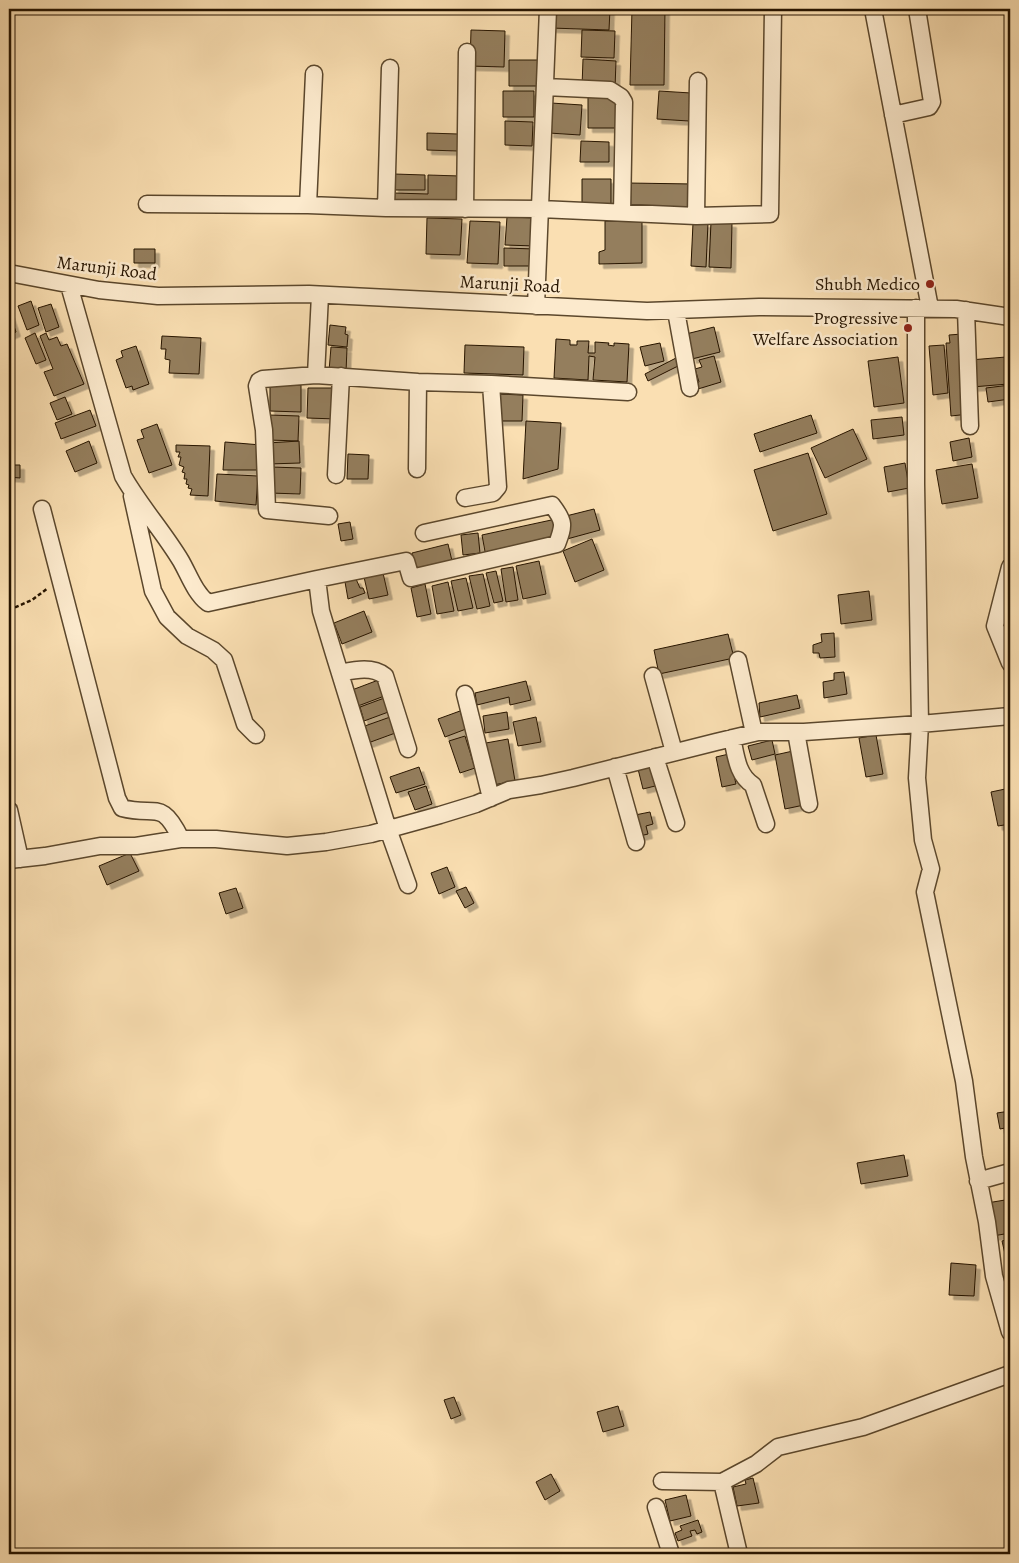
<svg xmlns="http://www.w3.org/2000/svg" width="1019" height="1563" viewBox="0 0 1019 1563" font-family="Alegreya,serif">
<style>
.building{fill:#947e5d;stroke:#261400;filter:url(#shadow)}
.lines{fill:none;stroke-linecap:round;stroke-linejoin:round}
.minor-casing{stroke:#5b472c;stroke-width:19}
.path{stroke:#261400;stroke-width:2.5;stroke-dasharray:4 2.5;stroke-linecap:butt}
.minor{stroke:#fceacd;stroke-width:16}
.poi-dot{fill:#8f2418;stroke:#fceacd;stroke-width:2}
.labels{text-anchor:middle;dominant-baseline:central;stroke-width:5;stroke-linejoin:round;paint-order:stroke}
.street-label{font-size:18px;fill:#261400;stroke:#fceacd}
.poi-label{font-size:18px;fill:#261400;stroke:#fceacd;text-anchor:end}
</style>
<defs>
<filter id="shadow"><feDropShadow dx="4.5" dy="4.5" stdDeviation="0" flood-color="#0004"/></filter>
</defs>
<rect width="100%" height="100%" fill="#fadfb2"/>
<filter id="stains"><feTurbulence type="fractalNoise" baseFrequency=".004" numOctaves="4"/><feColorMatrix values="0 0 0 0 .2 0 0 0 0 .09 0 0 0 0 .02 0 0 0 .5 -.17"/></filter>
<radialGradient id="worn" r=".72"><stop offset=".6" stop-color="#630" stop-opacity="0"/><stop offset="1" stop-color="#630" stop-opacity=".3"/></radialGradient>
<!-- building -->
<path class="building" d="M551,9H610L609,30L551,28Z
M632,9H665L664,85H630Z
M471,30L505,31L504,67L470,66Z
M582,30L615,31L614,58L581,57Z
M583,59L616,61L615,88L582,87Z
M509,60H541L540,86H509Z
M503,91H534V117H503Z
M659,91L691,93L689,121L657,119Z
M588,97L619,98L618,128H588Z
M551,103L582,105L580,135L549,133Z
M505,121L533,122L532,146L505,145Z
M427,133L458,134V151L427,150Z
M581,141L609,142V162H580Z
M394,174L425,175V190H394Z
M428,175L460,176L459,206L394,205V193L428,194Z
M582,179H611V208H582Z
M628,183L693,184V210H628Z
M507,217L537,218L535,246L505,245Z
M427,218L462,219L460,255L426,254Z
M470,221L500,222L498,264L467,263Z
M605,221H642V263L599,264V252L605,250Z
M711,222L732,223L731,268L709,267Z
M693,223H708L706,267L691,266Z
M504,248L535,249L534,266H504Z
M134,249H155V263H134Z
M31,301L39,325L27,330L18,306Z
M51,304L59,327L46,332L38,308Z
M9,311L16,332L9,335Z
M330,325L346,327L345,334L348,335L347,347L328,345Z
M714,327L720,352L692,359L686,334Z
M35,333L46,360L36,364L25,338Z
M46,333L49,340L57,337L61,346L67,344L84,384L54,396L44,372L53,369L40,336Z
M962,334L969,414L951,416L946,343H950L949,335Z
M162,336L201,338L199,374L169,373L170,360L165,359L166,349H161Z
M556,339L570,340V345H577V341H589L588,353H595V342L609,343L608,345L614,346V343L629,344L627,382L593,380L595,357L589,356L588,380L554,378Z
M660,343L664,361L645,366L640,347Z
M465,345L524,347L523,375L464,373Z
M944,345L948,393L933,395L929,346Z
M136,346L149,384L133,390L132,386L126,388L116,360L123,357L121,351Z
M331,347L347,348L346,372L329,371Z
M714,356L721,382L698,389L697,383L699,382L695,369L702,367L699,360Z
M898,357L904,403L874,407L868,361Z
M1006,357L1008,384L972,387L970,360Z
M676,358L680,365L648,381L645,374Z
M270,384L301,385V412L270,411Z
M1010,385V399L988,402L986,388Z
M308,388H337V419L307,418Z
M497,394L523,395L522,421H496Z
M65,397L72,414L57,420L50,403Z
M90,410L96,426L61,439L55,423Z
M269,415L299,416L298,441L269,440Z
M811,415L817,433L760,452L754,434Z
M902,417L904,435L873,439L871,420Z
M526,421L561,423L558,469L523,479Z
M157,424L172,465L149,473L137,440L144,438L141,430Z
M853,429L867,459L825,478L811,448Z
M969,438L972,457L953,461L950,442Z
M89,441L97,463L75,472L66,451Z
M299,441L300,463L268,464V443Z
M225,442L261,445L262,470H223Z
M176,445L210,446L208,496L190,495L192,489L188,488L189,485L186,484L187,479H184L185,473L182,472L184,467L179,465L181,457H178L180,452H176Z
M808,453L827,514L773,531L754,470Z
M348,454L369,455L368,479H347Z
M905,463L909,488L888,492L884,467Z
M972,464L978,498L942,504L936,470Z
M9,465H20V478L9,477Z
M271,467L301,468L300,494L270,493Z
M217,474L258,476L256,505L215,501Z
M594,509L600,530L567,539L562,517Z
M556,519L558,537L486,557L482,535Z
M350,522L353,539L341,541L338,524Z
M478,533L480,553L463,555L461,535Z
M592,539L604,570L575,582L563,551Z
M448,544L453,565L417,573L412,553Z
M539,561L546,594L523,599L516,566Z
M513,567L518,600L506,602L501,569Z
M496,571L503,601L494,603L486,573Z
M383,573L388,595L369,599L364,577Z
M483,574L490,606L477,609L469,576Z
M466,578L473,608L458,611L451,581Z
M356,579L360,588H363L365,593L348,599L345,582Z
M448,582L454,611L437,614L432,586Z
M425,584L431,614L417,617L411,588Z
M869,591L872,620L841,624L838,595Z
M364,611L372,632L342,644L334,623Z
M834,633L835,657L820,658L819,653H813V645L822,642L821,634Z
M728,634L734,658L659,674L654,650Z
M844,672L847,694L824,698L823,682L834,680V673Z
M381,679L387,695L358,706L352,690Z
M526,681L531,700L510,705L509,697L477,705L475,693Z
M797,695L800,708L760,717L759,703Z
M387,697L391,711L364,721L360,707Z
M460,711L466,729L445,737L438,719Z
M507,712L509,729L485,733L483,716Z
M393,716L398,732L368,743L362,727Z
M536,717L541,742L518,746L513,722Z
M876,735L883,774L866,777L859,738Z
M465,736L475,768L460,773L449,741Z
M508,739L515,781L493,785L486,743Z
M772,740L775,754L752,760L748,746Z
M793,751L804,805L785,809L775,755Z
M729,754L736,784L722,787L716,757Z
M653,765L659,785L643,789L638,769Z
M419,767L425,784L396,793L390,777Z
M426,786L432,804L415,810L408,792Z
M1010,788V824L998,826L991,792Z
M650,812L653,824L646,826L648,834L640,836L635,815Z
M130,853L139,871L107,885L99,866Z
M447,867L455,887L439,894L431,873Z
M466,887L474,903L465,908L456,891Z
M236,888L243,908L226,914L219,893Z
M1010,1111V1127L1000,1129L997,1113Z
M904,1155L908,1176L861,1184L857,1163Z
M1005,1200L1010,1233L993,1236L987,1203Z
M1010,1239V1267H1008L1002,1241Z
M951,1263L976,1265L974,1296L949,1295Z
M454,1397L461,1415L451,1419L444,1400Z
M618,1406L624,1426L603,1432L597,1412Z
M551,1474L560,1491L545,1500L536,1482Z
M753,1478L759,1503L737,1506L733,1487L746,1484L745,1480Z
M686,1495L691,1516L670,1521L665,1500Z
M698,1520L702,1532L697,1534L695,1530L690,1531L692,1536L678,1541L675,1533L682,1530L680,1526Z"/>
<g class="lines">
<defs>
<path id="minor" d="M873,9L930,308
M545,87L610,90L621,97L624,102L622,213
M893,115L929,107L932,102L917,9
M147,204L308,205L386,208L540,209L696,216L770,214L773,9
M308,205L314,74
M386,208L390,68
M465,209L467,52
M696,216L698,81
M9,273L99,290L158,296L309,294L647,311L759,307L956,309L1010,317
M69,285L123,476C140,506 163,531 181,561C189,575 195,593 208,603L317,579L321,611L334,654L388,829L408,885
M320,295L316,375L263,379L259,381L257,386L264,430L267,510L329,516
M536,306L548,9
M916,308V484L920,724L917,778L923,840L931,869L925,892L964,1081L974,1157L987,1222L994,1276L1010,1332
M966,310L970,426
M676,311L690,388
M316,375L418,382L491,384L498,487L493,493L465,498
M491,384L628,392
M417,469L418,382
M336,475L341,376
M132,496L153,591L167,617L187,636L213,650L224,660L245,724L256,735
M42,509L117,798L122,808C156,817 161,798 181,839
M1010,567L995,626L1010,663
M317,579L406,561L411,578L557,544C564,525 565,522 552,505L424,533
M738,660L754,733
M340,673C355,670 372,666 385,676L408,749
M653,676L674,752
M465,694L491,798
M796,732L809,804
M732,738C736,755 737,775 753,785L766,824
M655,757L676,823
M615,767L636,842
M9,810L20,859
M9,860L45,856L100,846H136L180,839H216L287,846L326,842L371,834L440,815L476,804L509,790L541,785L573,778L716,742L758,732H804L920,724L1010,716
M978,1181L1010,1172
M662,1481L722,1482L756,1464L778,1447L863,1427L1010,1374
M722,1482L739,1554
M656,1507L671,1554"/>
</defs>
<!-- minor casing -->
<use href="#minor" class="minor-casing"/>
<!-- path -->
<path class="path" d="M9,610L32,600L48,588"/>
<!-- minor -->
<use href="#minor" class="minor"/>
</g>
<!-- markers -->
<g class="poi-dot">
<circle cx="930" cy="284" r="5"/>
<circle cx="908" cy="328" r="5"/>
</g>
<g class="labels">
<!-- street labels -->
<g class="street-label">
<text transform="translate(107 268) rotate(7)">Marunji Road</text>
<text transform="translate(510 284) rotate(3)">Marunji Road</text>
</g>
<!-- poi labels -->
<g class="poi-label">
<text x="920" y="284">Shubh Medico</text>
<text x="898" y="318">Progressive<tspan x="898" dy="21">Welfare Association</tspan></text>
</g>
</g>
<!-- margin -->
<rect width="1019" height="1563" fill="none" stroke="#fadfb2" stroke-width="30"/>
<rect x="10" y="10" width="999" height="1543" fill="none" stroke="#261400" stroke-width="2.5"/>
<rect x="15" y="15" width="989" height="1533" fill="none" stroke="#261400"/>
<rect width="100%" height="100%" filter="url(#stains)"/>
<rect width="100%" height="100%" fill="url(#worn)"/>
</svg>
